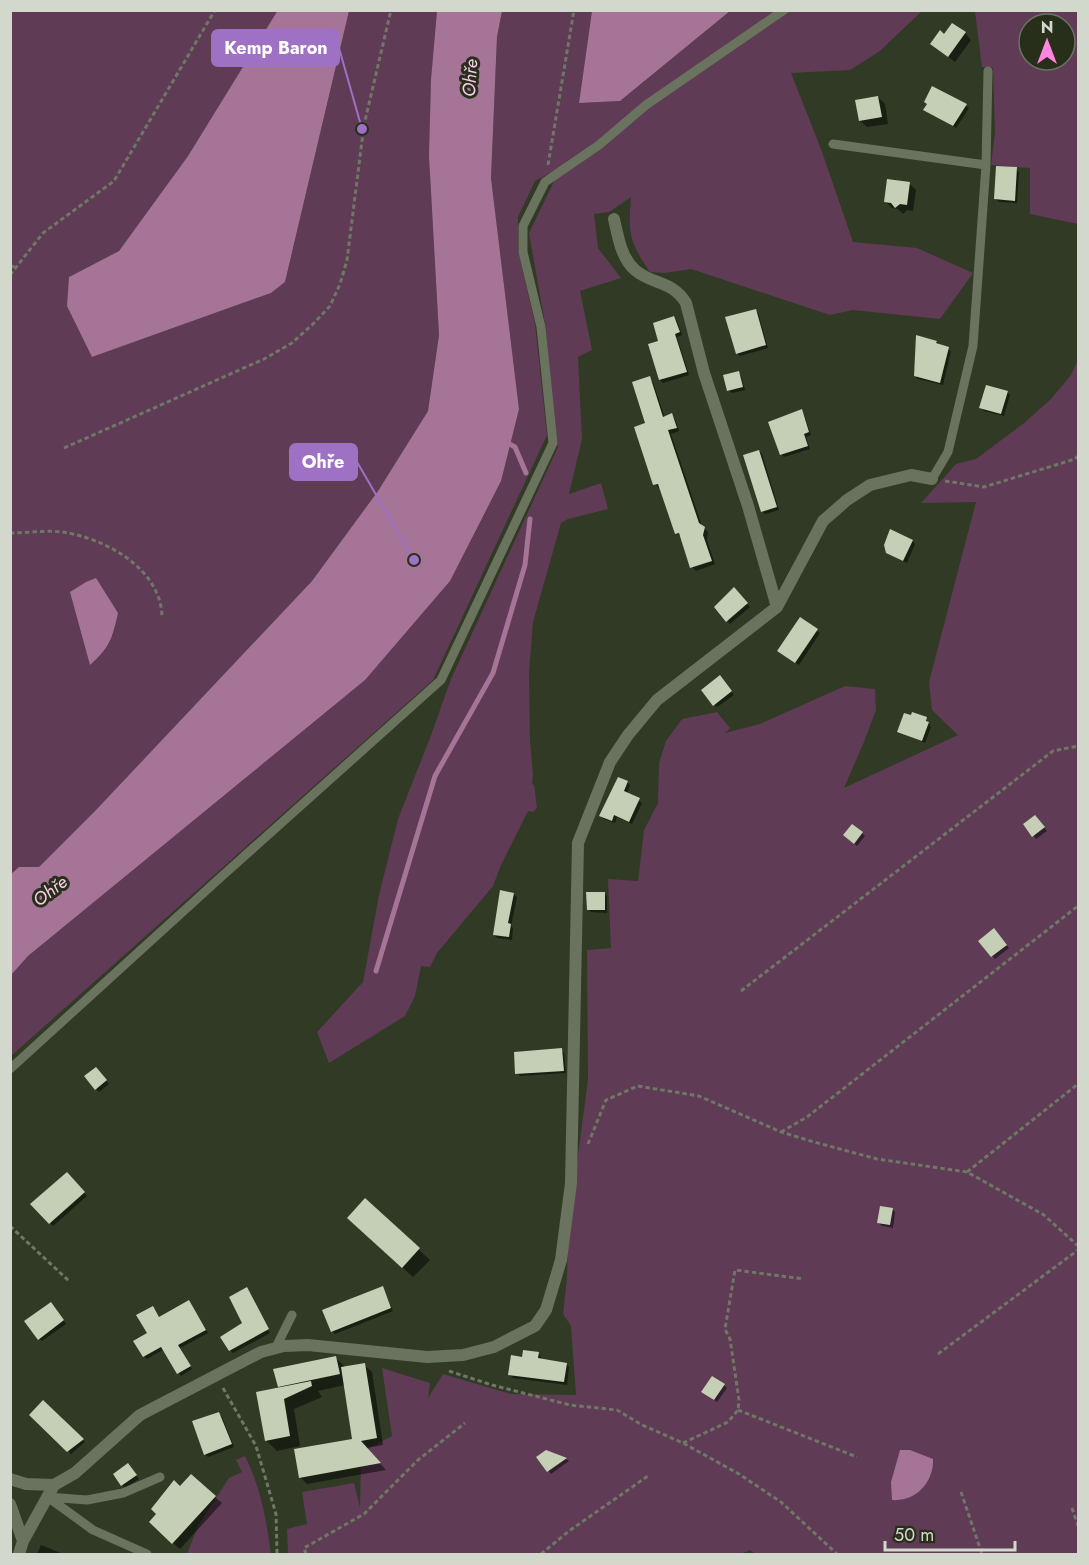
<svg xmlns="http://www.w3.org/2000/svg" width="1089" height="1565" viewBox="0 0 1089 1565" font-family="Jost,sans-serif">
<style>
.green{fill:#5f3b55;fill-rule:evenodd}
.water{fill:#a57497}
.shadow{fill:#0007}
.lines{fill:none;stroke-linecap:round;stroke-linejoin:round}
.stream{stroke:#a57497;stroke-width:5}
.building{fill:#c4cfb5}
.path{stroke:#6f7765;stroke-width:3;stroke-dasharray:4.5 3;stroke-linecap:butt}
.lane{stroke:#6a735d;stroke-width:9}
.street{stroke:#6a735d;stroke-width:12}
.labels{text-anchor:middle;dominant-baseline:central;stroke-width:6;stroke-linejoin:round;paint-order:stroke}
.water-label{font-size:18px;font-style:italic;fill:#faccec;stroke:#272f1b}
.leader{fill:none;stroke:#9e71c4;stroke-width:2}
.callout-dot{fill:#9e71c4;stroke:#272f1b;stroke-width:2}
.callout{fill:#9e71c4;stroke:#9e71c4;stroke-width:2}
.callout-label{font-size:18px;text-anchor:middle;font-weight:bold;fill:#fff}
</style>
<rect width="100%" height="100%" fill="#313a25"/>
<!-- green -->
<path class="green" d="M10,11H278L188,156L119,251L69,277L92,357L271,293L285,282L349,11H437L431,79L430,173L439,335L428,411L378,491L312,581L95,811L39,867H19L11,874Z
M502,11H592L579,103L620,101L730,11H922L880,51L850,70L791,73L821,149L853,242L917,248L973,273L940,319L853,310L830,315L691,269L665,273L650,272C629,241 628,234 631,197L609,212L594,214L598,248L621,278L580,291L592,350L578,357L582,439L569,494L601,483L608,509L568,519L561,523L533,622L529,672L530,741L533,775L532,784L534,785L537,808L533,812L528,811L501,865L493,886L437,953L430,967L421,966L415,996L405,1016L329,1063L317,1032L363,982L379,895L398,819L430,738L451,679L558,447L550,380L546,329L529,233L561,167L535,181L518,217V250L535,324L547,435L433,680L11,1056L10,975L28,956L225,794L519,409L491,178L497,37Z
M975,11H1078V224L1030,214V168L991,165L995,133L993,68L982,67ZM1029,24H1065V60H1029Z
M1078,360V1554H755L750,1550L741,1554H288L287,1529L307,1524L302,1492L354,1483L360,1507L361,1457L369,1448L392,1436L382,1368L430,1383L428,1398L443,1374L511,1394L576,1395L571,1326L563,1314L567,1278L568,1233L588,1079L587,950L611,948L608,879L638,881L644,830L658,803L659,763L666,741L682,719L717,712L730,728L725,733L760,724L845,686L875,689L876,710L864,742L844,788L958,735L932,710L929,682L976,502L921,503L956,464L976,459L1024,423L1051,399L1071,375Z
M245,1456C261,1489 266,1518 271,1554H187L198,1526L229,1478L242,1472L236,1460Z"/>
<!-- water -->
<path class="water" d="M278,10L349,11L285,282L271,293L92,357L67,306L69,277L119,251L188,156Z
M437,11H502L497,37L491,178L519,409L501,481L450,581L365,680L28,956L11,975V874L19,867H39L95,811L312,581L378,491L428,411L439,335L429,156L431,79Z
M592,11V10L730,11L620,101L579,103Z
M96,578L118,613C112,639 110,647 90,665L70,592L86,582Z
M900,1450H910L933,1459C934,1482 916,1502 892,1500L891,1482Z"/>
<!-- shadow -->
<path class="shadow" d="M965,33L971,40L955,62L932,44L944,36Z
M878,97L885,104L888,124L867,127L860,121Z
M966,106L969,108L956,128L925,110Z
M1016,169L1019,172L1017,203L999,202L996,199Z
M909,183L916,190L913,211L907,210L903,214L898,209L892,208L885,201Z
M755,310L758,313L768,348L740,356L737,353Z
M674,318L677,321L682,335L677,337L689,375L663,383L660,380V342Z
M936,342L951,351L943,385L918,379L915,376Z
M738,373L741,376L745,390L732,393L729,390Z
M649,378L653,382L665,418L671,415L675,419L679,431L671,434L702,526L708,532L707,540L715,564L696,571L692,567L681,537L676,533L661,487L659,488L655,484L647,424Z
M1007,392L1010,395L1004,416L984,411L981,408Z
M801,411L804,414L811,435L806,437L810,449L784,457L781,454Z
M759,451L762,454L779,510L765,514L762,511Z
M913,541L915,544L907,563L887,553Z
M734,590L750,607L730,624L716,607Z
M800,619L820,633L799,665L782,654Z
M723,680L734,695L717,707L714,705Z
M926,719L931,727L925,743L899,731Z
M627,782L630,785L627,794L642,803L632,824L617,817L615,823L604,819L601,816Z
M1038,820L1047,831L1036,839L1034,836Z
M862,833L865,836L857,846L848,838Z
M604,893L607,896V913L591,912L588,909Z
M514,894L517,897L511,926L513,928L512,940L497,938L494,935Z
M997,933L1009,948L995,959L980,941Z
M561,1050L564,1053L566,1073L520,1076L517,1073Z
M96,1069L109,1084L99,1092L86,1077Z
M67,1174L87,1196L53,1226L32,1204Z
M365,1200L430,1260L413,1277L359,1228Z
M892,1209L895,1212L893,1228L882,1226L879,1223Z
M382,1287L393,1311L335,1334L332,1331Z
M247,1289L270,1333L233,1353L230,1350L244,1324Z
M189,1302L208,1333L180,1348L192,1369L181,1376L164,1349L147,1359L144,1356L155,1310L160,1318Z
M54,1306L66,1324L42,1341L39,1339Z
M538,1353L541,1356V1360L566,1364L569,1367L567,1385L513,1378L510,1375L524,1359Z
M336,1358L346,1368L364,1365L372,1372L383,1445L366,1448L386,1470L307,1484L300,1477L354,1440L345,1385L318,1391L322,1397L294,1409L300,1446L277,1451L266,1440L282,1388L280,1386Z
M724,1385L727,1388L717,1402L706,1394Z
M43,1402L85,1442L71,1454L31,1415Z
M219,1414L222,1417L234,1447L208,1457L205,1454Z
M546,1451L566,1459L569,1461L551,1474L538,1457Z
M131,1468L139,1479L125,1488L122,1485Z
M180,1488L215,1497L222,1503L180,1549L157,1529Z
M41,1545L63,1554H37Z"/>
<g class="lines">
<!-- stream -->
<path class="stream" d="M504,441L515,447L526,473
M376,971L435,776L493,673L525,565L530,519"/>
</g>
<!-- building -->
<path class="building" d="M952,23L966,32L948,57L930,44L940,30L944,34Z
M932,86L967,104L953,126L923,110L927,104L924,102Z
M878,96L882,117L859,121L855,100Z
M996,166L1017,167L1015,201L994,199Z
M887,179L910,182L907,205L900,204L895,208L891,203L884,202Z
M756,309L766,345L736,354L725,317Z
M674,316L680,332L675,334L687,372L659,380L648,344L658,341L653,323Z
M916,335L937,341L936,343L949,347L940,383L914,376Z
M739,371L743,387L727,391L723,375Z
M650,376L663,417L672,413L677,428L668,430L699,523L705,527L703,535L712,561L690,568L679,533L675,534L658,484L653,485L634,427L645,423L632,382Z
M986,385L1008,391L1001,414L979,408Z
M802,409L809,432L804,434L808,446L780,455L768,422Z
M759,450L777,507L761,512L743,455Z
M890,529L913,540L903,561L886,553L884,545Z
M734,587L748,603L726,622L714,607Z
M800,617L818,629L795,663L777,651Z
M720,675L732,691L713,706L701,690Z
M912,712L927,717L926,721L929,722L922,741L897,732L904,713L911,715Z
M618,777L628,781L624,791L640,798L629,822L614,815L612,821L599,816Z
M1035,815L1045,827L1032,837L1023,824Z
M852,824L863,832L854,844L843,835Z
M500,890L514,893L508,923L511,924L509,937L493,935Z
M586,892H605V910H587Z
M994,928L1007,945L991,957L978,941Z
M562,1048L564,1071L515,1074L514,1052Z
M96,1067L107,1080L95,1090L84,1076Z
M67,1172L85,1192L49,1224L30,1204Z
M365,1198L420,1248L402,1268L347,1218Z
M880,1206L893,1208L890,1225L877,1223Z
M383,1286L391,1308L331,1332L322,1310Z
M247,1287L269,1329L229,1351L220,1337L242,1323L229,1297Z
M189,1300L206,1330L178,1345L191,1366L177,1374L161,1347L143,1357L133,1341L147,1333L136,1315L153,1306L159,1317Z
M51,1302L64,1320L38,1340L24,1321Z
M523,1350L539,1352L538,1358L567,1363L564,1382L508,1375L511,1355L522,1357Z
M336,1356L340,1374L278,1387L273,1369Z
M365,1363L377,1438L361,1441L381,1463L299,1478L294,1449L352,1439L341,1367Z
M712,1376L725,1384L714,1400L701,1392Z
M311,1381L312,1386L284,1399L290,1436L265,1441L256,1392Z
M43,1400L84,1439L67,1452L29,1415Z
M219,1412L232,1444L204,1455L192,1421Z
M546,1450L567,1458L547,1472L536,1457Z
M128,1463L137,1475L121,1486L113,1474Z
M191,1474L216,1496L172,1544L149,1522L156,1514L151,1509L174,1480L180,1486Z"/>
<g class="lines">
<!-- path -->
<path class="path" d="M548,165L574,10
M10,266L17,267
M10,275L43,233L114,181L215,10
M64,448L264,359L292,343L314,323L330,306L340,284L347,260L364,125L391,10
M945,481L984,487L1075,459L1078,456
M10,533C27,533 45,530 62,532C105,538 162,569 162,618
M741,991L1053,751L1078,746
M781,1132L807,1117L1078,906
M588,1144L606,1100L638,1086L699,1096L781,1132L814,1142L877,1159L967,1172L1044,1215L1078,1246
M967,1172L1078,1084
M10,1226L69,1281
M938,1354L1078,1250
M449,1371L492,1385L570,1405L617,1410L642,1425L683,1443L739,1474L781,1502L837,1554
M223,1388L256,1446L276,1514L277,1554
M738,1410L857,1457
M683,1443L728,1422L738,1410L739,1400L730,1339L725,1329L735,1270L804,1279
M961,1492L982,1554
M1072,1508L1078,1526
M306,1554L304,1548L364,1514L418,1460L465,1423
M541,1554L569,1531L648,1476"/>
<!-- lane -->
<path class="lane" d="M833,144L986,165
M932,479L948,452L973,346L986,165L988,71
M10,1069L221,877L441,680L553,443L541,327L523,252V226L545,182L599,145L646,105L784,10
M275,1349L292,1315
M47,1497L87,1500L123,1493L160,1477
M49,1498L93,1530L147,1554"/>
<!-- street -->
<path class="street" d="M614,219C618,236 621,258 635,270C652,285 672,280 686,303L704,373L748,506L777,607
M10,1479L26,1484L54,1485
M10,1504L23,1541
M19,1554L23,1541L54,1485L75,1473L140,1415L261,1352L284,1346L308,1345L427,1357L463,1355L494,1347L535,1326L546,1310L561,1260L571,1183L578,843L610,762L628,735L657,700L777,607L823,521L847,500L870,485L911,475L932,479"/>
</g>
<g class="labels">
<!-- water labels -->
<g class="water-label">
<text transform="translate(470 78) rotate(-86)">Ohře</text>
<text transform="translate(50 891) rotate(-38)">Ohře</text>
</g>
</g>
<!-- callouts -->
<path class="leader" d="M362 129L339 48M414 560L357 462"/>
<g class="callout-dot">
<circle cx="362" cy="129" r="6"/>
<circle cx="414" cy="560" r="6"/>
</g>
<g class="callout">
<rect x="212" y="30" width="127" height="36" rx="6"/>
<rect x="290" y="444" width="67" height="36" rx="6"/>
</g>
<g class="callout-label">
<text x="276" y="54">Kemp Baron</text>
<text x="323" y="468">Ohře</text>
</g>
<!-- border -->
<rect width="1089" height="1565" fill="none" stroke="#d3d8cc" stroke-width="24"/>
<!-- north arrow -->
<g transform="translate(1047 42)"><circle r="28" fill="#272f1b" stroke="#6c7362" stroke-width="1.5"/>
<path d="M0-4.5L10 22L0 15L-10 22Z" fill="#fe85e0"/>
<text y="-9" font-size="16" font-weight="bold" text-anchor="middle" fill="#d3d8cc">N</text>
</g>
<!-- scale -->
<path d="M885 1541v9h130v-9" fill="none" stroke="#d3d8cc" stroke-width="3"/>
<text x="894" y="1541" font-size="18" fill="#d3d8cc" stroke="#272f1b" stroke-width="4.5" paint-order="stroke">50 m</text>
</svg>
